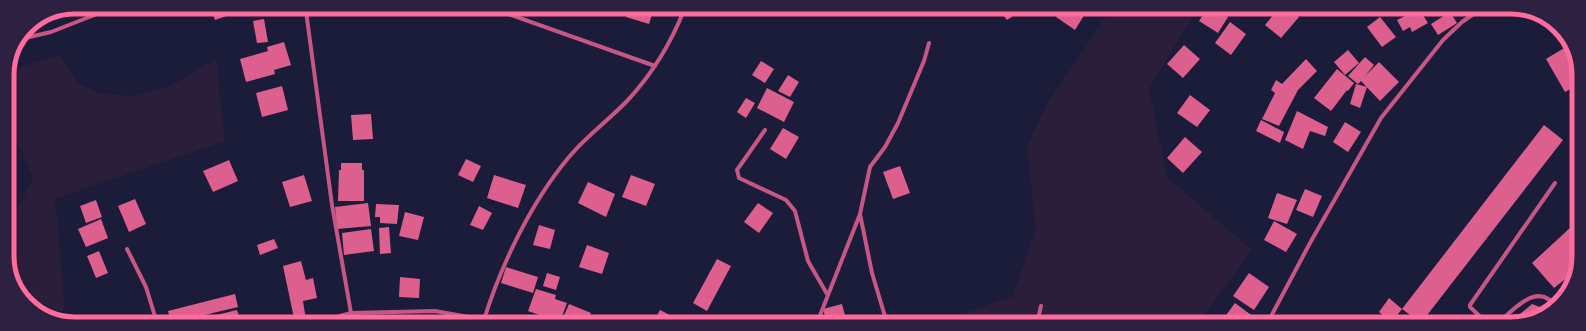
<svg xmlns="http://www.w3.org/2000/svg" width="1586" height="331" viewBox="0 0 1586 331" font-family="'Exo 2',sans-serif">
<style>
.green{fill:#2a1e3b}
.building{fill:#dd5f8e}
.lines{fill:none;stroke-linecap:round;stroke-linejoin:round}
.minor{stroke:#c65784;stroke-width:4}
.rim{fill:none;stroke:#ff6b9d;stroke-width:5}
</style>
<rect width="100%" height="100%" fill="#1b1b3a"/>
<!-- green -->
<path class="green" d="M1108,9H1197L1149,89L1167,177L1252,250L1198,324L955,323L953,317L1013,296L1036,230L1027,146L1046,106L1105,18Z
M60,55L78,83L99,93L132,96L168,87L216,59L225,141L55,199L65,310L45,314L27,304L8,270V228L33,178L19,145L8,140L7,71Z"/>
<!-- building -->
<path class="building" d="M1061,9H1088L1075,30L1056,17Z
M1207,9H1216L1228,17L1218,33L1199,21Z
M1278,9H1289L1299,17L1281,38L1265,25Z
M1419,9L1428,23L1412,32L1410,27L1403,31L1397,20Z
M999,10H1022L1007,20Z
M628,11H653L649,24L626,17Z
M212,12H238L215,20Z
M1450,12L1457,23L1438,35L1431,24Z
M1380,17L1396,37L1382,47L1367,27Z
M264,19L268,42L257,43L253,21Z
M1230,22L1246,34L1231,55L1215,43Z
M284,42L291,65L274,70L275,74L246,82L240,59L268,51L267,47Z
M1184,45L1200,59L1183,78L1167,64Z
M1569,45L1578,61V85L1565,92L1546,59Z
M1348,50L1359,63L1345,75L1334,62Z
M1365,57L1374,65L1365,76L1379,62L1399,82L1380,101L1361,81L1358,84L1348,76Z
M1306,59L1317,71L1298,90L1279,126L1262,119L1275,93L1271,90L1276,80L1282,84Z
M761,61L774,69L765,83L752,75Z
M1337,69L1354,83L1348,91L1347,90L1331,111L1314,98Z
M788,75L799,82L790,97L778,91Z
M1356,84L1367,87L1360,108L1350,104Z
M282,86L288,110L262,117L256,93Z
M767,88L794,102L784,122L757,108Z
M1190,95L1210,110L1197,127L1177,113Z
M746,98L755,103L746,118L737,112Z
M1297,111L1328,127L1325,136L1310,131L1303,149L1285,140Z
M371,114L373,139L353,140L351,115Z
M1261,120L1284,132L1280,143L1256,131Z
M1345,122L1361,132L1348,152L1333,142Z
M1544,125L1563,140L1421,323L1402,309Z
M783,128L799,137L786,159L770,149Z
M1185,137L1202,152L1183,173L1167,158Z
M466,159L481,166L473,182L458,175Z
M229,160L238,181L213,192L203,171Z
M341,163H362V170H364V201H338L339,170H341Z
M900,166L910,193L893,199L883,172Z
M304,175L312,201L290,207L282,182Z
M494,175L526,185L518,208L487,198Z
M631,175L655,184L646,206L622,197Z
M588,182L615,194L606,217L578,203Z
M1305,189L1322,196L1313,217L1296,210Z
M1277,193L1297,200L1287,224L1268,218Z
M135,199L146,224L129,232L118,206Z
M96,200L102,217L86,223L80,206Z
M368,203L371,226L337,229L335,207Z
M758,203L773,213L759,233L744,222Z
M376,204L399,205L397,224L380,223V217H375Z
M479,206L492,213L483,230L470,225Z
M405,212L424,217L418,240L399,236Z
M101,219L108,238L86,247L78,229Z
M1274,221L1297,234L1286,252L1264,240Z
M539,225L555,230L550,249L533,245Z
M389,227L391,253L380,254L379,228Z
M1571,227L1578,235V269L1554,288L1532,263Z
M371,229L374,251L344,255L342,233Z
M274,239L278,248L260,255L257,245Z
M587,245L609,253L602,274L579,267Z
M99,251L108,273L96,278L87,256Z
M717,259L731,266L707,311L693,303Z
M301,261L306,280L313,278L317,298L303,301L306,320L295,323L283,266Z
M506,267L538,277L533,293L501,283Z
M547,273L560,277L556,290L543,286Z
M1249,273L1269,287L1254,310L1233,296Z
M400,277L420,279L419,298L399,297Z
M536,289L556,295L555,299L567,303L561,319L549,315L548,318L528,311Z
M235,294L238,307L171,323L168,311Z
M1389,298L1402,309L1391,323L1379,312Z
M1235,303L1254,317L1250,324H1231L1224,318Z
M569,304L591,313L586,323H569L562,320Z
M842,304L847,323H827L823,309Z
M1532,304L1548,310L1516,324H1508Z
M237,310L241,323H218L216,315Z
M660,310L683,322L682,323H653Z
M738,318L743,323H731Z"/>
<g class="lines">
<!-- minor -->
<path class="minor" d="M306,11L332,205L351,313
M500,11L655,66
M21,39L51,32L102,12
M765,130L737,170L739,178L786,200L795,211L808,261L827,294
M860,214L872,273L887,323
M127,249L146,287L157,323
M315,323L351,313L435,311L502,323
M483,323C500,267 531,202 569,157C586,136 609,120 628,100C651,75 671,43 684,10
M817,323L860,214L870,167L885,147L898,123L924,61L929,43
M1037,323L1041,306
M1267,324L1310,243L1381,118L1443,40L1462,22L1475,13L1491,8
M1488,324L1470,307V305L1555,183
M1497,324C1513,310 1538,280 1556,307"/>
</g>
<!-- crop -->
<path d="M0 0H1586V331H0ZM75 14H1511A61 61 0 0 1 1572 75V256A61 61 0 0 1 1511 317H75A61 61 0 0 1 14 256V75A61 61 0 0 1 75 14Z" fill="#2d2142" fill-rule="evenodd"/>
<path class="rim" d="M75 14H1511A61 61 0 0 1 1572 75V256A61 61 0 0 1 1511 317H75A61 61 0 0 1 14 256V75A61 61 0 0 1 75 14Z"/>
</svg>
